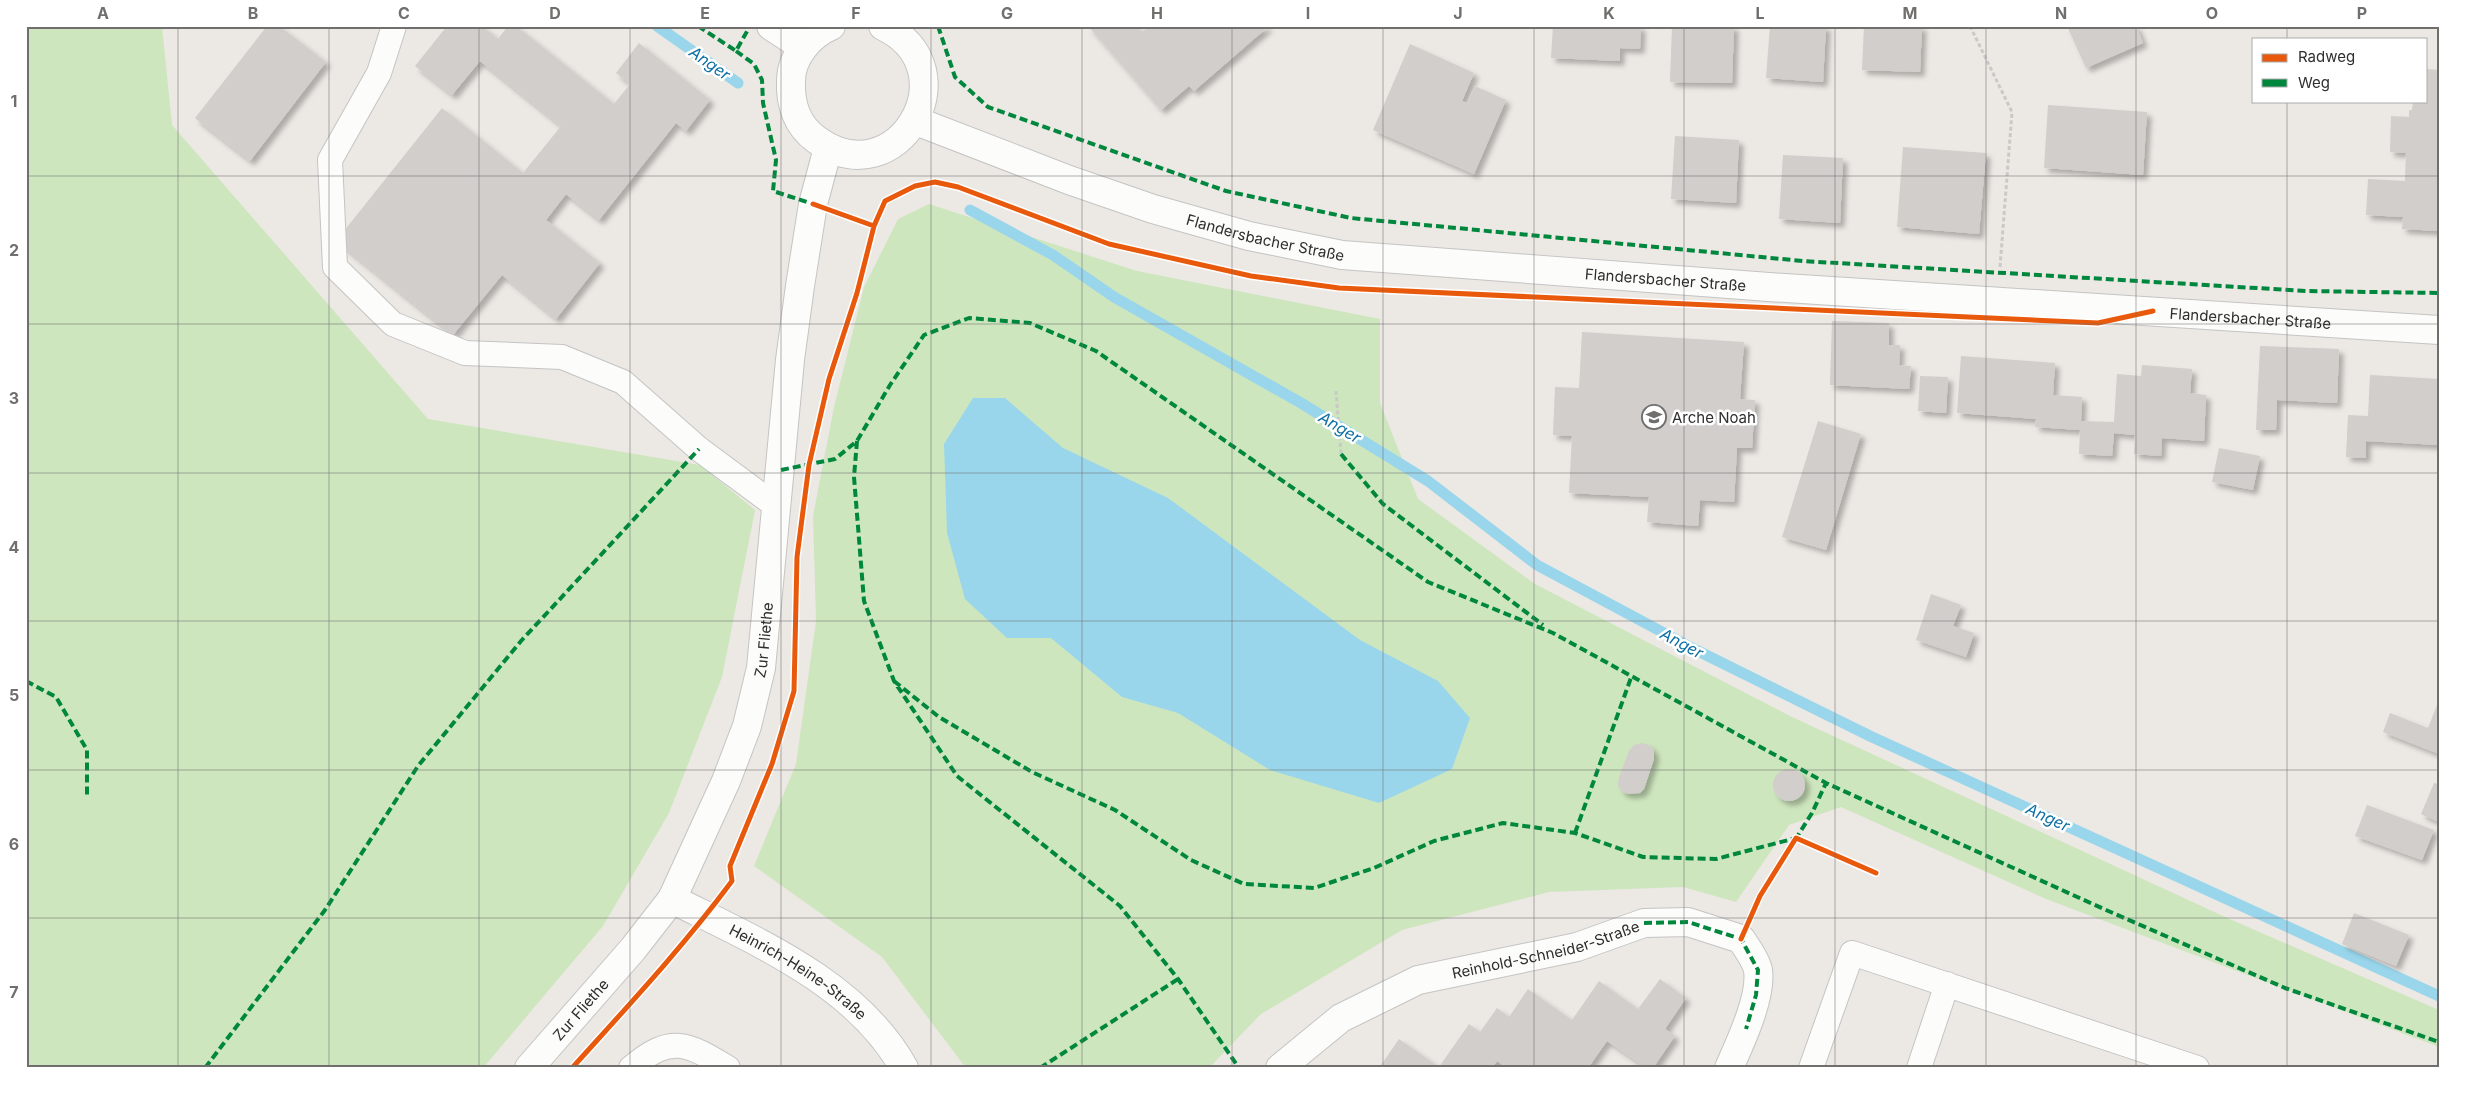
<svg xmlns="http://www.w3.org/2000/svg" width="2465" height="1094" viewBox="0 0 2465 1094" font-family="Inter,sans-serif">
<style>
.green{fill:#cee6be}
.water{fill:#99d6ec}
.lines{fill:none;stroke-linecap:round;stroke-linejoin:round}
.stream{stroke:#99d6ec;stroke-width:11}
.building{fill:#d1cecb;filter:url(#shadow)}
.service-casing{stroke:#c5c4c5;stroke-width:26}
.minor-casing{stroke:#c5c4c5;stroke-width:30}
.tertiary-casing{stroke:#c5c4c5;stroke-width:30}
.path{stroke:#c9c9c8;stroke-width:3;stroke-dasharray:4 2.5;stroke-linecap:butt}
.service{stroke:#fcfcfb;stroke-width:24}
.minor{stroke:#fcfcfb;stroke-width:28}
.tertiary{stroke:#fcfcfb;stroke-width:28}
.quiet{stroke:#00873e;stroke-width:4;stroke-dasharray:8 4;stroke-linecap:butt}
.cycleway-casing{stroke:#fff;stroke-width:8}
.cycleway{stroke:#e8590c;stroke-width:5}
.grid{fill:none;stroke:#706f6e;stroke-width:1;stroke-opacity:0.55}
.labels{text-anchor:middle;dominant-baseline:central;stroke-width:5;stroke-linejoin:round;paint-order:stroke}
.street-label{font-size:15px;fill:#2e2e2e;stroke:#fff}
.poi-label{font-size:15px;fill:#2e2e2e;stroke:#fff;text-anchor:start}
.water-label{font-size:16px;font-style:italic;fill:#0d6fa3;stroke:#fff}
.neatline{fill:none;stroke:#706f6e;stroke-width:2}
.grid-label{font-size:16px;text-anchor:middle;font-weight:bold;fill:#706f6e}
</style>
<defs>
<filter id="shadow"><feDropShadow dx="4.5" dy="4.5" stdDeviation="2.5" flood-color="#0004"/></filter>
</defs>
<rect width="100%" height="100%" fill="#ece8e4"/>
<!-- green -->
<path class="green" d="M26,26H162L172,125L428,419L700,465L755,510L722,677L669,813L603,926L483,1068H26Z
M929,204L1137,271L1380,319V403L1418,499L1535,584L1792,717L2225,917L2439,1010V1047L2046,899L1841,807L1789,825L1736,902L1683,887L1549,892L1402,930L1261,1014L1209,1068H966L882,957L754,866L796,764L816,621L813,516L834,407L864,287L898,219Z"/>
<!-- water -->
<path class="water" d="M973,398H1005L1063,448L1168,498L1360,640L1438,681L1470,718L1452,769L1379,803L1270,770L1178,713L1122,697L1051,638H1007L965,599L947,533L944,444Z"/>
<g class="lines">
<!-- stream -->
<path class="stream" d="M657,26L738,83
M970,210L1053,255L1114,297L1301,403L1428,481L1537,565L1692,648L1872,737L2439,996"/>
</g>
<!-- building -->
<path class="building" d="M267,26H279L326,62L250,161L195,118Z
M447,26H482L498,39L508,26H516L614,104L630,84L616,73L639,43L710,100L686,131L676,123L599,220L566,194L546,220L600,263L556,319L502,275L453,335L336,241L442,108L523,173L561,126L480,61L452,95L415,66Z
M1088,26H1137L1142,32L1149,26H1269L1194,91L1189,86L1161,110Z
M1553,26H1641L1640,49L1620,48V61L1551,58Z
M1672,26H1734L1732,83L1670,82Z
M1770,26H1826L1823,82L1766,78Z
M1864,26H1922L1920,72L1862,70Z
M2067,26H2136L2143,43L2086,68Z
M1410,44L1474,73L1462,101L1467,103L1475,86L1506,100L1474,174L1373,130Z
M2426,69L2439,70V231L2402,229L2403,217L2366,215L2368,179L2405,181L2406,153L2390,152L2391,116L2409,117V110H2412L2413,101H2426Z
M2048,105L2147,112L2143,175L2044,168Z
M1675,136L1739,140L1736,203L1671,199Z
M1903,147L1986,153L1979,234L1897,227Z
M1783,155L1843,158L1840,223L1779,219Z
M1832,321L1889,323V345H1900L1899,365L1911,366L1909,389L1830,385Z
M1582,332L1744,342L1740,399L1755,400L1752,448H1737L1734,502L1700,500L1698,526L1647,522L1649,497L1569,493L1572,436L1553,435L1555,387L1579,388Z
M2260,346L2339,349L2337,403L2277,400L2276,430H2256Z
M1961,356L2055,363L2053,395L2082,397L2081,421L2114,422L2117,374L2141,376L2142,365L2192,369L2190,393L2206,395L2204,441L2162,438L2161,456L2134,454L2135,435L2114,433L2112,456L2079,454L2080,430L2035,427L2036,419L1957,413Z
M2370,375L2439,379V445L2366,441V458L2346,457L2348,415L2368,416Z
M1920,376L1948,377L1946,413L1918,411Z
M1818,421L1861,434L1826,550L1782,537Z
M2219,448L2260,456L2253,490L2212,482Z
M1931,594L1961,605L1953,626L1974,633L1966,657L1916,640Z
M2439,700V754L2383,732L2390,713L2428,728Z
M1642,743L1649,745L1654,751V759L1644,789L1640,793L1629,794L1622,792L1618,785L1619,777L1629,751L1634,745Z
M1773 785a16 16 0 1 1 32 0a16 16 0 1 1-32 0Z
M2434,783L2439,784V822L2421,814Z
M2367,805L2434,830L2422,860L2355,836Z
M2354,913L2409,935L2396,966L2342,944Z
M1660,979L1686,998L1665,1029L1675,1036L1653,1068H1647L1607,1041L1588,1068H1507L1497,1061L1492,1068H1379L1399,1039L1439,1067L1469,1024L1480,1032L1497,1008L1509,1017L1528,989L1572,1020L1599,981L1638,1009Z"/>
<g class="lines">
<defs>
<path id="service" d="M394,26L379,73L330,160L335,267L393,324L465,353L562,357L623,382L699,449L776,506
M631,1068C671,1034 687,1043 728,1068
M1811,1068L1852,953L2197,1068
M1919,1068L1947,984"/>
<g id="minor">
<path id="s1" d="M672,899C755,941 857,983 904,1068"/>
<path id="s2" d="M529,1068L633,949L672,899L726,781L747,726L761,668L790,360L800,286L813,204L828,148"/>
<path id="s3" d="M1280,1068L1341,1018L1418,980L1577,947L1644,923L1688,922L1741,939C1747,948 1756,960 1758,970C1762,997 1740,1043 1729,1068"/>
</g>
<g id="tertiary">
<path d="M771,26L803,47"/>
<path d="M831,26C810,35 791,57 791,81C790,104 797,126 817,140C897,198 973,69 883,26"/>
<path id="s4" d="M916,121L1069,180L1153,209L1249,236L1342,255L1769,287L2439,330"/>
</g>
</defs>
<!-- service casing -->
<use href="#service" class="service-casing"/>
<!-- minor casing -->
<use href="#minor" class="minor-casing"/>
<!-- tertiary casing -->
<use href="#tertiary" class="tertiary-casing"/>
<!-- path -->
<path class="path" d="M1970,26L2012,112L2000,267
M1336,391L1341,454"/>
<!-- service -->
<use href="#service" class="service"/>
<!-- minor -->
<use href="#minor" class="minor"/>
<!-- tertiary -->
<use href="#tertiary" class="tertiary"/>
<!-- quiet -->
<path class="quiet" d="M698,26L736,51L750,26
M938,26L955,77L988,107L1226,191L1351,218L1803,261L2306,291L2439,293
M736,51L754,64L762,80L763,103L776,160L773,191L816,205
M26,322L28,321
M857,441L854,477L864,601L894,681L957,776L1120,906L1178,979L1239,1068
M1341,454L1383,504L1543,625
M781,470L835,459L857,441L890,385L924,335L969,318L1030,323L1096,351L1428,582L1553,633L1826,783L2106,910L2285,988L2439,1042
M26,681L56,697L87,750V797
M894,681L939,717L1032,772L1115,810L1191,860L1244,884L1314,888L1374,868L1434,841L1503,823L1575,833L1643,857L1716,859L1796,838
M1575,833L1632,675
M1795,840L1812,813L1826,783
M1644,923L1688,922L1741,939L1758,970L1756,995L1746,1029
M205,1068L325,910L418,766L521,641L699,449
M1040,1068L1178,979"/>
<defs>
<path id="cycleway" d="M813,204L874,226L885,201L915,186L935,182L958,187L1109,244L1251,276L1339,288L2098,323L2153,311
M1741,939L1760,896L1796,838L1876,873
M572,1068C627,1007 683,947 732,881L730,866L772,764L794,691L797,557L809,465L829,379L857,293L874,226"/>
</defs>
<!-- cycleway casing -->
<use href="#cycleway" class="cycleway-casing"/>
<!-- cycleway -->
<use href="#cycleway" class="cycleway"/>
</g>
<!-- grid -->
<path class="grid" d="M178,26V1068M329,26V1068M479,26V1068M630,26V1068M781,26V1068M931,26V1068M1082,26V1068M1232,26V1068M1383,26V1068M1534,26V1068M1684,26V1068M1835,26V1068M1986,26V1068M2136,26V1068M2287,26V39M2287,101V1068M26,176H2439M26,324H2439M26,473H2439M26,621H2439M26,770H2439M26,918H2439"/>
<!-- icons -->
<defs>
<symbol id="school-ring" viewBox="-11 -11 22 22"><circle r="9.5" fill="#fff" stroke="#706f6e" stroke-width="1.5"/><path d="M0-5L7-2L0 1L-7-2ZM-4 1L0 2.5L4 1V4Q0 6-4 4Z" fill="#706f6e"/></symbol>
</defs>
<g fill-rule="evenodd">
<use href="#school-ring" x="1640" y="403" width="28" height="28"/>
</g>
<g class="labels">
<!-- street labels -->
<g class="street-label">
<text stroke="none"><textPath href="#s4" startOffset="369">Flandersbacher Straße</textPath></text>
<text stroke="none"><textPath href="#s4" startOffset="772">Flandersbacher Straße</textPath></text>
<text stroke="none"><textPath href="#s4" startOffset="1358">Flandersbacher Straße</textPath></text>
<text stroke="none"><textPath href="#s2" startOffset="498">Zur Fliethe</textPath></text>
<text stroke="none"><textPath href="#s3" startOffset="296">Reinhold-Schneider-Straße</textPath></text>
<text stroke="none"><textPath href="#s1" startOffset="146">Heinrich-Heine-Straße</textPath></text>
<text stroke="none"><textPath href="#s2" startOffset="78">Zur Fliethe</textPath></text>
</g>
<!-- poi labels -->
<g class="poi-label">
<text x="1672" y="417">Arche Noah</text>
</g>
<!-- water labels -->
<g class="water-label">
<text transform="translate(710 63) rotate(35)">Anger</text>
<text transform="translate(1340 427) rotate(31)">Anger</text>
<text transform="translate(1682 643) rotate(28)">Anger</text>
<text transform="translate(2048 817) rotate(25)">Anger</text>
</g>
</g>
<!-- border -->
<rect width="2465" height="1094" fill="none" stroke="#ffffff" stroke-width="55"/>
<!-- legend -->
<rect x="2252" y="38" width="175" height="65" fill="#ffffff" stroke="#ababab"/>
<rect x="2262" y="54" width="25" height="8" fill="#e8590c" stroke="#ababab"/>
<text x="2298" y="62" font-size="15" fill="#2e2e2e">Radweg</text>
<rect x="2262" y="79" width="25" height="8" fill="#00873e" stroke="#ababab"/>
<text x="2298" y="88" font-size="15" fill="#2e2e2e">Weg</text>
<rect x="28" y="28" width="2410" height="1038" class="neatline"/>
<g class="grid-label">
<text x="103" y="19">A</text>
<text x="253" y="19">B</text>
<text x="404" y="19">C</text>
<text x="555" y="19">D</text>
<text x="705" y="19">E</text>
<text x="856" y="19">F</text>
<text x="1007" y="19">G</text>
<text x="1157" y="19">H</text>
<text x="1308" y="19">I</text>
<text x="1458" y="19">J</text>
<text x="1609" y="19">K</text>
<text x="1760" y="19">L</text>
<text x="1910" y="19">M</text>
<text x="2061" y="19">N</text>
<text x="2212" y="19">O</text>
<text x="2362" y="19">P</text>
<text x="14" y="107">1</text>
<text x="14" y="256">2</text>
<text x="14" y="404">3</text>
<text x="14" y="553">4</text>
<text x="14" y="701">5</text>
<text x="14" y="850">6</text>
<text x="14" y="998">7</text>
</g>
</svg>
